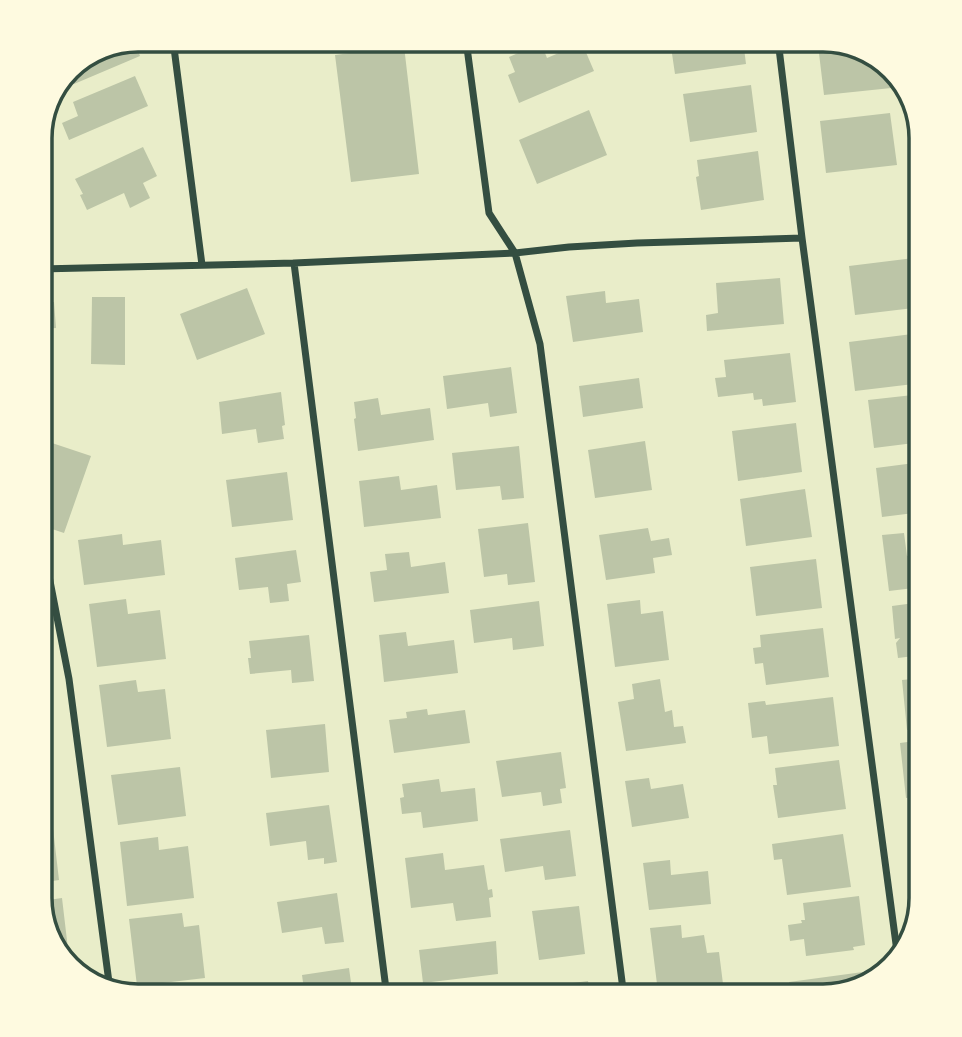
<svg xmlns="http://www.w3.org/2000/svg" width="962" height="1037" viewBox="0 0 962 1037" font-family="'Archivo Narrow',sans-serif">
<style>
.building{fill:#bcc5a7}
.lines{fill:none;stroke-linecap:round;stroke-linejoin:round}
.minor{stroke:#344e41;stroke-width:7}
.rim{fill:none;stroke:#344e41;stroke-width:3.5}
</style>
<rect width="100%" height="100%" fill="#e9edc9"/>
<!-- building -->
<path class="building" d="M670,40H743L746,64L675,74Z
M135,42L140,56L74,84L69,73L73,65Z
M541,43L547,58L582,43L594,71L519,103L508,75L515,72L509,57Z
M835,43L900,77L901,87L824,95L818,45Z
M404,46L419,174L351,182L335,55Z
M135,76L148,106L69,140L62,123L78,116L73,102Z
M751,85L757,132L690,142L683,94Z
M589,110L607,155L537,184L519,140Z
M890,113L897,165L826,173L820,121Z
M143,147L157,176L143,183L150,198L130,208L124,193L87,210L80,195L83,194L75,179Z
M758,151L764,200L701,210L696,177L699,176L697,160Z
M922,257V307L855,315L849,266Z
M780,278L784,324L707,331L706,315L718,313L716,283Z
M247,288L265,334L197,360L180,314Z
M605,291L606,303L639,299L643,332L573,342L566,296Z
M92,297H125V365L91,364Z
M54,302L56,328L40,329V303Z
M920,333L922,383L855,391L849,342Z
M790,353L796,402L763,406L762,399L754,400L753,393L718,397L715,378L726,377L724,360Z
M511,367L517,413L490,417L488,403L447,409L443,376Z
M639,378L643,408L583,417L579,386Z
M281,392L285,425L282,426L284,439L258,443L256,429L222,434L219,402Z
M922,394V442L874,448L868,400Z
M378,398L381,415L430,408L434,440L358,451L354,419L356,418L354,402Z
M796,423L802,472L738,481L732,431Z
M43,440L91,456L64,533L40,525V447Z
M645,441L652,490L595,498L588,450Z
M519,446L524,498L502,500L500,486L456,490L452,453Z
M922,462V512L882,517L876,468Z
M287,472L293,520L232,527L226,480Z
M399,476L401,490L437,485L441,518L364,527L359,481Z
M805,489L812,537L746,546L740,499Z
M528,523L535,582L508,585L507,574L484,577L478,529Z
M648,528L651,541L669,538L672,555L653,558L655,573L606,580L599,535Z
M904,533L907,556L922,554V587L889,591L882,535Z
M122,534L123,545L161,540L165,575L84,585L78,540Z
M296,550L301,582L287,584L289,601L270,603L268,587L239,590L235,558Z
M409,552L411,567L445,562L449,593L374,602L370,572L387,570L385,554Z
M816,559L822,608L756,616L750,567Z
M126,599L128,614L160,610L166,659L97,667L89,604Z
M640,600L641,614L663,611L669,660L615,667L607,604Z
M539,601L544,646L513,650L512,638L474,643L470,610Z
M922,602V655L898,658L896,643L900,638L895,639L892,606Z
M823,628L829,677L766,685L763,663L755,664L753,648L761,647L760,635Z
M406,632L408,646L454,640L458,673L384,682L379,635Z
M309,635L314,681L292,683L291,670L250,674L248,658H251L249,641Z
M922,678V728L907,730L902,680Z
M660,679L665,712L672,710L674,727L683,726L686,743L626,751L618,702L634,699L632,684Z
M136,680L138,692L165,689L171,739L107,747L99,685Z
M833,697L839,746L769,754L767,736L752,738L748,703L765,701L766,705Z
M427,709L428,715L465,710L470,743L394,753L389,720L407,718L406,712Z
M325,724L329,772L271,778L266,730Z
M42,738L50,806L40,807V739Z
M922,740V796L906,798L900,743Z
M561,752L566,788L560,789L562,803L543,806L541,792L502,797L496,761Z
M839,760L846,809L778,818L773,785H777L775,768Z
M180,767L186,816L118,825L111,775Z
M649,778L651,789L683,784L689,818L632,827L625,781Z
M439,779L441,792L475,788L478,821L423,828L421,812L402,814L400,798L404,797L402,784Z
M329,805L337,862L324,864V858L308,860L306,841L270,846L266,813Z
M52,820L59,880L40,883V821Z
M570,830L576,876L545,880L543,866L505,872L500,839Z
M843,834L851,887L787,895L782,859L774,860L772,844Z
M158,837L159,850L188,846L194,898L127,906L120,842Z
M443,853L445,870L484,865L488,890L492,889L493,897L489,898L491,917L456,921L453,903L411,908L405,858Z
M670,860L671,875L708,871L711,904L649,910L643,863Z
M337,893L344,942L325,944L322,927L282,933L277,902Z
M859,896L865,945L853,947L854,950L806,956L804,939L790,941L788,925L802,923L801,920H805L803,903Z
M62,898L70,966L61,959L41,901Z
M579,906L585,954L539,960L532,911Z
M182,913L184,927L199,925L205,978L137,986L129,919Z
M681,925L682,938L704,935L707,953L719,952L723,984L658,992L650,928Z
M496,941L498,974L423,983L419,950Z
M349,968L353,997H305L302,975Z
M863,972L864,983L824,997H791L789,982Z
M588,981L591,997H529L528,989Z"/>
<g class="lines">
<!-- minor -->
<path class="minor" d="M173,40L202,265
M466,40L489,213L515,253L540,344L624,997
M778,40L802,238L898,959
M294,263L387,997
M40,269L294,263L515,253L569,247L637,243L802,238
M40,572L49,576L69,679L110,990"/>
</g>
<!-- crop -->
<path d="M0 0H962V1037H0ZM138 52H823A86 86 0 0 1 909 138V898A86 86 0 0 1 823 984H138A86 86 0 0 1 52 898V138A86 86 0 0 1 138 52Z" fill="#fefae0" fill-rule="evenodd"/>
<path class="rim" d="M138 52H823A86 86 0 0 1 909 138V898A86 86 0 0 1 823 984H138A86 86 0 0 1 52 898V138A86 86 0 0 1 138 52Z"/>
</svg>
